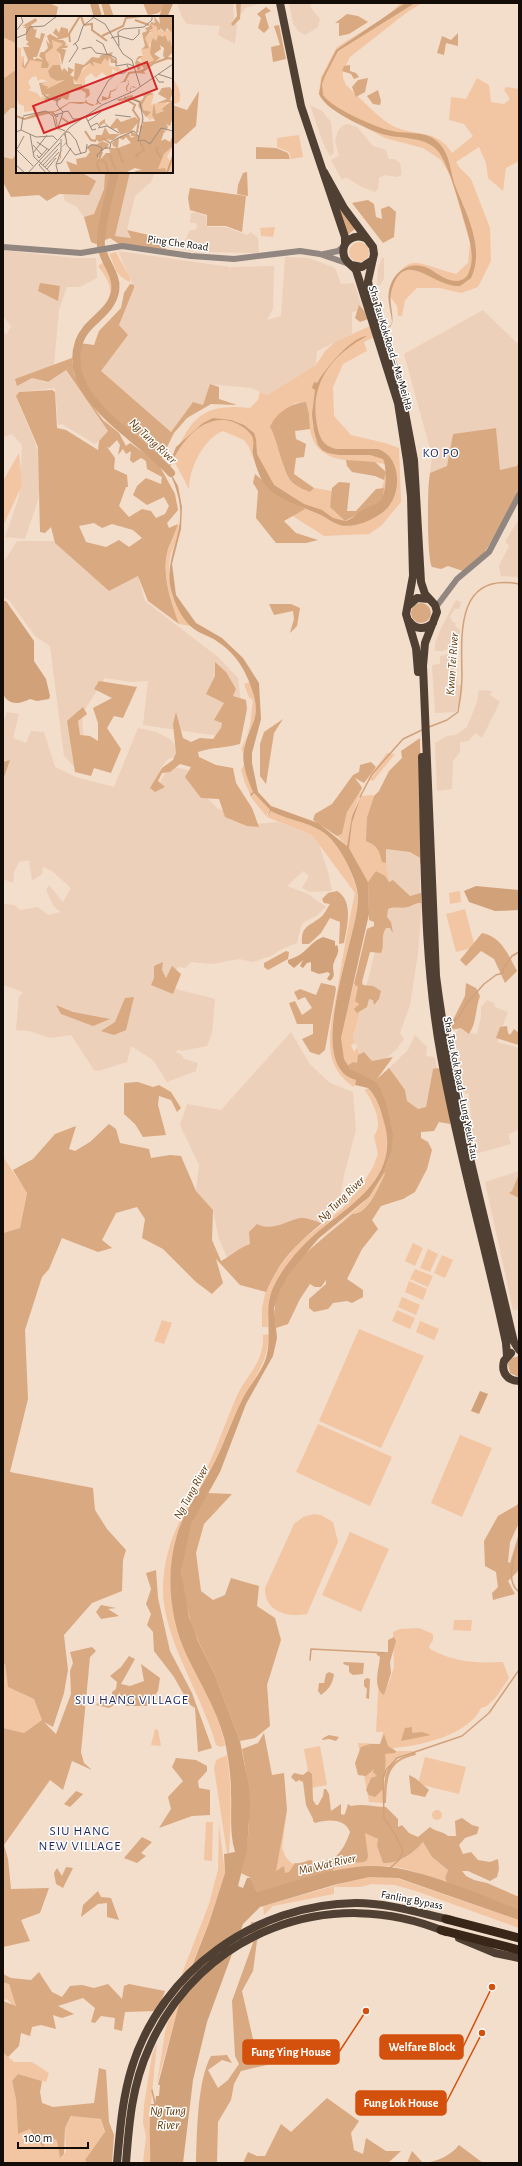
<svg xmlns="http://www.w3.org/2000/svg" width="522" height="2166" viewBox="0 0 522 2166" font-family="'Alegreya Sans',sans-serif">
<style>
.built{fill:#edd0b9}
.green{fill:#f2c6a3;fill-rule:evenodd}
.forest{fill:#d9a981;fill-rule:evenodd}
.water{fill:#d1a17a}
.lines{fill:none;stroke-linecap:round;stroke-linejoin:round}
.stream{stroke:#d1a17a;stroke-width:1.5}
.river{stroke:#d1a17a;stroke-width:8}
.minor{stroke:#918780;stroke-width:6}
.major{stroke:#4f4033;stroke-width:8}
.highway{stroke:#382719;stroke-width:9}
.labels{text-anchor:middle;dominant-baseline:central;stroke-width:3;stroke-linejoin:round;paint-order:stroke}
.street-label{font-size:11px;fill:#140d07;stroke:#fff}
.water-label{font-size:12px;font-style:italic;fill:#633604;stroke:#fff}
.quarter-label{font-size:13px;letter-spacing:1px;fill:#1a255c;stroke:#fff}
.inset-river{fill:none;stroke:#d1a17a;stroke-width:2}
.inset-road{fill:none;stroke:#9a8a7d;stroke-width:1}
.view{fill:#d62828;fill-opacity:0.15;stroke:#d62828;stroke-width:2}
.inset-edge{fill:none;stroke:#140d07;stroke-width:2}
.leader{fill:none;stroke:#d3510c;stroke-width:1.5}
.callout-dot{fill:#d3510c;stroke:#fff;stroke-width:1.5}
.callout{fill:#d3510c;stroke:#d3510c;stroke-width:1.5}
.callout-label{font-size:12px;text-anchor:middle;font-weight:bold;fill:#fff}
</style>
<rect width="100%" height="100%" fill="#f3ddcb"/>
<!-- built -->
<path class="built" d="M177,3H233L234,23L237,24L235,44L218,35L220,26L187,24L182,17Z
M238,3H259V4L245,8L240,15Z
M289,3H311L310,7L320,19L318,27L305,35L298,31L293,23Z
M310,105L322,111L331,122L334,153L330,156L323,143Z
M11,108H17V154L12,159L3,157V116Z
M347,124L357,127L373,146L386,150L389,159H394L400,163L402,175L397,177L384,175L379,178L378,189L375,192L362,187L346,177L342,180L331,160L339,156L335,141L338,131L342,126Z
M82,172H105L104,188L94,214L86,220L76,206L65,201L63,193L95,181Z
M130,172H155L151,182L135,196L127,230L131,238L115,236Z
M196,212L206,216L207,227H225L247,235L251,232L258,238L259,253L208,252L195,248L192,251L181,249L190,230H195L197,228L196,223H190L191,213Z
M3,250L74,258H96L97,278L80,287H67L59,310L54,365L15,379L32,378L47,383L65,370L109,432L95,444L62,424L58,425L55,388L19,392L17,399L39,452V497L25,539L5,537L19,497L22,445L12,434L3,437V333L7,334L11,326L3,316Z
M118,251L230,267L229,273L231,267L274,266L273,309L267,320L281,316L285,257L309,258L335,268L341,284L354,283L363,310L352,312V334L317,351L316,365L267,395L251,388L210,384L203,406L193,402L171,432L100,372L127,336L119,325L134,288Z
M382,258H384V279L380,285H377L378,268Z
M483,310L519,345V462L518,466L500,471L496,428L453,434L447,466L430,473L432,456L404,354Z
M519,519V577L501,576L499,566L509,546L505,541Z
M17,541H53L109,591L138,576L145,601L218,657L238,678L242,713L226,737L143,725L148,681L131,682L105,678L82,714L85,768L76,769L64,756L50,646L35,636L9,600L3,597V563Z
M456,600L461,602L459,609H455L450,616L452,621L456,624L455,626L460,630L459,643L451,644V647L443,651H435V644L441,628Z
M454,653V673H457L458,685L463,686L461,700L456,712L435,713L432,665L440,664V656Z
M479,690L492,691L490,695L500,702L482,738L476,733L468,741L460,742V752L453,761L452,789L437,791L435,743L447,736L456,735L467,727L477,702Z
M7,712L19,714L13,738L26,743L31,731L44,732L55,767L76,777L114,787L138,728L156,732L170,739L179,750L178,756L168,759L161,768L151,791L160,782L169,766L188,770L192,782L217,808L254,824L278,822L312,835L318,841L328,872L332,891L310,892L302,888L309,876L303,871L287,886L308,894L326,907L316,916L304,922L301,926L297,943L282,949L271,956L253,962L239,959L212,964L191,962L185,968L178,967L172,977L161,976L156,984L215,999L212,1033L207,1046L181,1051L180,1049L175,1052L182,1055L184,1059L198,1063L196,1071L167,1082L153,1060L131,1046L127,1062L98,1071L94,1070L71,1035L50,1038L29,1031L16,1030L19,997L23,992L3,985V904L14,905L20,910L38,907L48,915L61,912L54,907L46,890L49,885L63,902L71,888L52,871L43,867L42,874L32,881L29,860L19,862L14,872L13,883L3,879V722Z
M386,848L410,852L420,858V894L410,896L389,884L386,872Z
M422,902L418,953L410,1005L400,1033L404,1039L396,1050L370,1072L353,1039L386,908Z
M487,1000L494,1003L495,1007L508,1012L497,1042L519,1048V1130L508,1134L511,1144L475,1154L468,1128L469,1123L473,1122L471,1119L469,1094L462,1092L455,1059L453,1037L462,1025L470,1033L477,1034L481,1016V1007Z
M291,1032L309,1063L317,1071L330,1083L353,1092L356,1130L344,1175L341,1195L320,1221L295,1241L256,1285L227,1257L219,1239L213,1210L196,1191L199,1165L180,1125L187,1104L221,1110Z
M415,1035L427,1047L426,1056L435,1057L437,1068L433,1069L426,1107L417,1109L407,1101L405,1090L388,1069L408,1050Z
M519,1171V1309L513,1310L485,1182Z"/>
<!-- green -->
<path class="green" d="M401,3H422L406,13L350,57L343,71V78L346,85C357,95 382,121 393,126C414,137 437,128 452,153L473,136L464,124L449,120L451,97L466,99L477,78L489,85L491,102L504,104L510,99L504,90L506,87L519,89V161L506,168L503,191L488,178L486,163L479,147L456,162L459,167L471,179L490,228L491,261L478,287L461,293L440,288H417L405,300L402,316H398L397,306L389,295C406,246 420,266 456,274L468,263L470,243L451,177L441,160L423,148L385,138L338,113L326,104L319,92L321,77L337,47L387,16Z
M3,37L17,44V69L3,79Z
M172,77C177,85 183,93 179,102L172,105Z
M299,135L303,157L291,159L289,152L277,147V138Z
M275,227L273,237L261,236L260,228Z
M349 252a10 10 0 1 1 20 0a10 10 0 1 1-20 0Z
M116,252L130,278V282C113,274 116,266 109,254Z
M104,262L110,271L115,273L120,283L112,305L95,321L93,317C115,299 115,288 98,266Z
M370,326L374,337L364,342L367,351L343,364L333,387L334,416L351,435L385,443L399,448L401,502L381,526L369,534L324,536L288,513L263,484L249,447L244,440L223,431C203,439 189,469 189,489L173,459C191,418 202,403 250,408L258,400L260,392L267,395L316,365L325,351L335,342ZM306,402C306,406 308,410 309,414C310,419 309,425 310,430C318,468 356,458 385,464L386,472L382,488H384L348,521H345L330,507L332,491L314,488L310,492L293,484L284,468L277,440L270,427L295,403Z
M19,453L22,485L3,526V481Z
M178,524C181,534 174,544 171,554C164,579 175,607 191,626L179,624C170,602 163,577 167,553C169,544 175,533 178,524Z
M250,682C256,700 260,715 249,731C245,736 245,746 243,752L241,750L250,726L253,700L249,697L244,684Z
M387,753L395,754L373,781L368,779Z
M244,765L253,792L250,794L245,783L241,770Z
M359,782L362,788L352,816L347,846L337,836L342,834L347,812Z
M254,793L270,810L266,816L250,796Z
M374,795L367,817L376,845L381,849L382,862L386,863L389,882L377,871L368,882L349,848L352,823L361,796Z
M271,811C291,822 314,822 331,839C342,851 358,883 358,899C358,936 302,1066 356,1080L354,1087C317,1064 332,1021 338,986C343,955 348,924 355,893L312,835L267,817Z
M460,891L461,902L450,904L449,893Z
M465,909L475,947L456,952L446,914Z
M354,984L360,987L357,1012L360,1011L353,1038L355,1043L351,1045L354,1052L357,1047L360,1054L357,1064L353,1062L347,1066C333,1040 347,1009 354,984Z
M368,1088C376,1096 380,1108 384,1120C413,1210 262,1226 268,1327H262V1308L266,1290L274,1274L298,1243L343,1208L364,1182L373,1167L378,1154L374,1136C384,1123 373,1103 365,1090Z
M3,1157L27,1192L20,1228L3,1233Z
M384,1173L385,1174C378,1187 369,1214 351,1214L313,1245L364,1202Z
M413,1243L423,1248L415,1266L405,1261Z
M428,1249L438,1254L430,1272L420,1268Z
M442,1255L453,1260L445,1278L434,1273Z
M415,1269L433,1276L428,1287L410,1279Z
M409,1281L427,1289L423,1300L405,1292Z
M402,1297L420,1305L416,1315L398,1307Z
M397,1310L415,1318L410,1329L392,1321Z
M162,1320L172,1323L164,1344L154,1341Z
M420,1321L439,1329L434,1340L416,1332Z
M359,1329L424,1356L381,1448L319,1421Z
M269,1334C268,1363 254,1378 241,1402C230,1424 222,1447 212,1469C201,1491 186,1510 178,1533C172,1548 171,1567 171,1583C170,1645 214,1688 225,1745L221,1747L216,1745C203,1696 162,1638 163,1588C164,1537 187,1511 207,1468C218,1445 226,1421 236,1398C246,1374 264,1365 263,1335Z
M318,1424L392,1457L370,1506L296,1472Z
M460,1435L492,1448L462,1517L431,1503Z
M314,1514L321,1515L333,1522L338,1542L307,1614C287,1618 264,1611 265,1588L294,1524L303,1517Z
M350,1532L389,1549L361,1612L322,1595Z
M454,1620H472L471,1631L453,1630Z
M419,1628L433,1634V1640L429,1646L430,1649C456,1663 475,1663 503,1662L509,1678L496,1697L487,1706L481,1708C469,1735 420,1746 393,1748V1751H414C382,1763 383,1771 383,1803L369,1802L358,1743L380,1744L383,1732H376L380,1657L388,1685L394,1667L393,1632L400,1629Z
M3,1663L5,1664L8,1687L34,1699L42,1720L24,1733L3,1728Z
M155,1729L158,1730L161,1746L151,1745Z
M320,1746L327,1785L311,1788L304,1749Z
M227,1755C232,1788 231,1820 229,1853H227L214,1768L216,1760Z
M425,1757L466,1767L459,1794L418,1784Z
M432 1815a5 5 0 1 1 10 0a5 5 0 1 1-10 0Z
M287,1810L282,1848L285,1856L291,1863L299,1865L335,1858L345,1846L365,1832L378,1839L377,1846L383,1863C399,1864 413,1854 423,1842L432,1857L448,1870L445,1878L448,1884C430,1878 413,1870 395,1867C349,1861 301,1880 257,1892L278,1858Z
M206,1822H213L212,1861L204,1860Z
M219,1825L225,1873L209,1923L187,1977L157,2084L165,2032L183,1971L209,1904L215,1881L218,1870Z
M369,1876L396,1878L519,1920V1928L416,1891L395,1885L371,1884L361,1887H335L334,1885V1894L273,1906L264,1915L263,1906Z
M3,1984H9C11,1993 16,2000 16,2009L7,1999L3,2001Z
M157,2043L149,2124L152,2136L150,2163H143L146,2136L143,2123L144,2105L152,2055Z
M3,2052L14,2062H32L49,2073L46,2082L18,2074L12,2081L16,2099L18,2134L30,2129L49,2133L57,2141L61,2158L66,2152L65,2128L72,2116L101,2119L105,2135L90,2163H3Z"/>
<!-- forest -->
<path class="forest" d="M3,3H49L58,7L56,17H17V44L3,37Z
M101,3H109L114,17H105Z
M143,3H165C162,13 158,14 148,15Z
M236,3H241L240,19L233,26L231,24L237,16Z
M266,7L271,11L265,14L269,28L264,33L258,28L261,18L257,14Z
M347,14L358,16L368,22L349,34L339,36V23H335Z
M279,25L286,59L273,62L271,47L280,45L274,26Z
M458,33V46L446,43L444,55L437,53L442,36L451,40Z
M350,65V71L356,73L359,77L354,79L351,74L342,71L344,66Z
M17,69V108H11L3,116V79Z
M368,78L365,92L356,97L352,87L358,80Z
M378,90L381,101L380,105L373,104L367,96Z
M199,91L196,126L176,144L172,142V105L187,110Z
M256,147L276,148L288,153L290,159H256Z
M17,154V172H81L96,181L89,195L59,194L47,201L39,195L11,197L3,182V157L12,159Z
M105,172H130L115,236L131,238L127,230L166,239L165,253L122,246L110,238L96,244L91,242L84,217L94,214L104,189Z
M247,172L248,196L237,194L238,185L243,173Z
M190,188L246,196L242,232L226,226H207V215L190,210L188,198Z
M331,191L355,229L346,236Z
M368,200L374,204L376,217L382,219L381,209L389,206L396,212L394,237L383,243L352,203Z
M40,283L60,286L58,301L38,291Z
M130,284L134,285V288L119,325L128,335L101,371L171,432L193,402L203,405L210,384L219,387V399L237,405L211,404L187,418L174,433L160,461C129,430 63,396 79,343L94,345L99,331L121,308L124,293Z
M359,305L371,318L360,322L355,318Z
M72,358L74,374L89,401L103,420L119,433L126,446L130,443L158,463L175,494L178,510L167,523L169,528L178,524C175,534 169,544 167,553C162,576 171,603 179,624L148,601L138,576L109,591L55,543L51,527L45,533L40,532L38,447L16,396L19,392L52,390L55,392L57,428L66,430L98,450L99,441L108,431L66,370L48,382L32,378L17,386L15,379ZM117,440L120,445L118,455L123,449L126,454L131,451L130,460L133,463L141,458L146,461L147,469L162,477L161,484L146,478L137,486L133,495L147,505L164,497L169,506L165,514L156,518L151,511L142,509L129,517L119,506L126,487H128L127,475L114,469L115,458L107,447L109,448ZM94,523L102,528L112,524L133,530L142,538L129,547L119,540L106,547L86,542L79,526Z
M306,402L309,414L310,429L295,431L296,439L306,444L304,457L296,458L294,474L314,488L310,492C305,490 298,487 294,484C282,474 279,442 270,427C276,413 291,403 306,402Z
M496,428L500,470L517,466L519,462V494L479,562L466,572L448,566L441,569L432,567C427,559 427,486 430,473L447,466L453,434Z
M346,460L375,462L386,472L384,480L375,476L352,472L347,466Z
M255,474L281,496L305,509L284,521L296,533L318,540L306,543H276L256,518L258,491L253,483Z
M339,482L350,483L347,511H356L376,489L384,488L383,497L379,503L345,521L330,507L332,488Z
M411 613a10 10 0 1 1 20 0a10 10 0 1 1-20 0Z
M269,604H291L300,608L297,626L290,633L294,619L293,611L274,615Z
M215,662L226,672L236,689L233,696L246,700L247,709L240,744C226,748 212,747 198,752L199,757L216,765L233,768L236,783L252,808L259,827L247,826L225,817L219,799L201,798L185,777L191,767L180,764L170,772L162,773L158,781L165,787L155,792L150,788L162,768L173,760L176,753L173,724L176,712L183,738L191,742L200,738L213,739L221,728L222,723L214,720L224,703L206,694L215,676Z
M99,681L137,687L123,718L114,716L107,728L121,749L111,773L94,768L91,776L75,772L67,721L83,707L87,714L78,721L80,735L90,736L98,741V723L93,708L112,698L94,689Z
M283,719L274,733L266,784L260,776V744L264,732Z
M420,738L421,794C417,798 423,851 423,861L420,864V858L410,852L386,849V863L382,862C379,850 378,846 366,841L367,817L374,796L379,791L389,771L402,758L401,751Z
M10,760L3,780V762Z
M371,762L376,767L364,783L355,778L362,788L347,812L342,834L337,836L313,820L315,814L332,804L353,775L359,772L360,765Z
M376,871L385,876L389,882L393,880L410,896L421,893V903C415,903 414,905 408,907C402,909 394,906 388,909L387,917L391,922L393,933L390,928H386C380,937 385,945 381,953L370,952L362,982L363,985L373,986L381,991L379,999L374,1005L373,1000L369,999L367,1007L357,1013L354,1009L359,1004L355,1001L358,987L354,984L367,929L374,926V922L369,920L368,882Z
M337,891C354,901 347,927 344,943L339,944L340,922L330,918L321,933L309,944H302C301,925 309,927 321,917C325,914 327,908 330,904L324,903L322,899L328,893Z
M482,933C501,936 509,956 517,971L505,983L494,959L481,951L466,966L460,960Z
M286,951L289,952L288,959L268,970L264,967V963Z
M163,962L162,970L166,978L172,966L181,974L173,994L151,985L154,978V966Z
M321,983L335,986L336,989L325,1050L319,1055L310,1052L302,1039L313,1034V1024H297L289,1003L295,1001L302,1015L312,1008L305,997L298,1000L294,992L300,989L316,995Z
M466,983L476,988L480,996C475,1009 477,1022 469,1034L461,1028L451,1030L450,1026L465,996Z
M134,997L126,1030L114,1035L101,1031L115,1022L125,998Z
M56,1005L73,1012L110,1019L93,1026L61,1014Z
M507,1026L508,1033L510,1035L514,1029L519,1033V1045L496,1038L500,1027Z
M364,1052L372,1061L393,1057L377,1079L389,1068L405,1090L407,1101L418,1109L426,1107L433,1069L437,1068L442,1070L450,1107V1124L439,1122L434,1131L421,1132V1138L428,1142L432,1150L427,1169L415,1192L403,1199L381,1206L372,1220L378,1229L362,1249L347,1279L363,1290V1297L352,1303L347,1301L333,1303L328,1309L314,1312L309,1308V1299L326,1284V1280L321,1287H315L310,1284L300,1299L288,1324L276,1328C275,1321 274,1313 275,1306C279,1267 325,1238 352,1214C369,1214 378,1187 385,1174L384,1173C399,1136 389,1116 375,1081L352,1071L347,1066L353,1062L357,1063L358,1055Z
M138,1082L153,1087L159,1085L171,1092L181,1108L177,1112L171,1100L159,1096L158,1105L166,1135L143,1137L135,1124L124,1114V1083Z
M109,1124L116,1129L120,1143L149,1149L151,1158L170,1155L181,1156L196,1191L213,1210L212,1240L221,1261C231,1256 238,1248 250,1244L249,1232L257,1224C272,1232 286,1221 300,1218C306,1217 316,1222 322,1223C296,1244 279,1261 266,1292L240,1285L216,1259L223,1283L212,1294L196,1282L163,1249L142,1238L145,1219L137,1207L116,1213L102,1240L112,1248L98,1252L62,1238L49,1269L42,1277L25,1330L28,1399L10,1472L93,1488L95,1510L107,1529L126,1550L123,1560L122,1591L92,1603L64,1635L68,1670L64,1693L53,1727L44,1722L56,1734L71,1694L70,1671L73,1663L70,1652L92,1647L96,1651L90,1657L81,1752L84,1763L92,1770L72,1761L63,1790L50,1780L4,1845L8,1859L11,1889L49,1888L40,1913L21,1920L30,1941L3,1947V1728L24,1733L42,1720L34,1699L8,1687L5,1664L3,1663V1233L20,1228L27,1193L13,1170L33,1159L55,1134L76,1126L69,1149L75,1151L90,1142Z
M519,1174V1198L509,1193L512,1191Z
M519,1356V1377L510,1373L508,1363L512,1358Z
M208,1493L232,1494L204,1524L196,1553L201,1591L213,1600L225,1595L231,1578L259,1586L257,1606L275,1618L281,1640L267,1685L270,1726L255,1738L240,1741L214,1673L192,1628L183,1590L181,1571L187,1534L194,1516Z
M519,1501V1523L510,1542L508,1562L510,1563L519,1533V1568L517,1572L508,1581L515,1594L493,1600L492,1593L498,1587L496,1572L485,1566L484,1541L498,1516L517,1505Z
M156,1570L158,1598L170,1651L192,1693L212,1748L198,1752L195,1708L189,1704L174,1677L154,1651L153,1632L147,1625L151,1614L146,1604L151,1589L146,1573Z
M101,1605L116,1608L108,1609L119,1616L101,1619L96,1612Z
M394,1637L396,1641L390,1662L391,1673L384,1695C372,1687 379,1669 380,1657L376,1654L379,1652L388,1654V1640Z
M129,1656L135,1659L121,1684L130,1686L144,1681L141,1664L160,1678L158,1691L147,1706H125L119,1692V1702L109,1708L96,1705L99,1702L112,1703V1692L116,1689L117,1682L110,1676L121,1667Z
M344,1662L364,1663L363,1674L353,1675L349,1672V1666L343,1664Z
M329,1672L334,1674C333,1684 328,1690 321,1695L318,1691L319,1683H324L326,1674Z
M367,1678L370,1679L369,1699L366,1698L367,1689L364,1686V1680Z
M412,1727V1733L422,1732L431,1735L401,1741L405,1728Z
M264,1733L272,1775L284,1773L287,1810L276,1871L284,1866L285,1873L289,1872L295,1863C301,1864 305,1861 311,1860L316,1865C335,1863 344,1850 350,1832C345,1818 327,1819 315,1823L313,1821V1819L306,1805L303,1782L299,1780L296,1782L291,1777L294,1773L303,1775L308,1771L312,1774L313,1800L316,1805H318L323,1796L324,1789H326L329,1794L331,1811L341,1804V1814L343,1815L345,1814L348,1804L351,1806C363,1803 374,1807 386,1807L398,1819V1827L402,1825L409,1833L418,1837L430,1827C435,1832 443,1831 448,1836H456L455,1821L462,1818L472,1825L479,1827L477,1834L465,1838L459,1845L463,1854L471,1852L478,1860L490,1862L498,1859L499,1869L497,1877L490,1881L468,1871H462L466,1876L474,1880L487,1883L519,1897V1909L448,1884L445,1878L448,1870L432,1857L423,1842C413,1854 398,1864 383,1863L377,1846L378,1839L365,1833L368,1856L367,1860L364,1862L353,1863L333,1869V1872L257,1892L251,1878L241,1873C253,1830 250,1792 242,1749L258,1743Z
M384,1734L388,1746L396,1751L395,1753L385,1754C387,1767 383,1775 383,1789L375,1797L369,1795L366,1790L371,1778L377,1776L373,1772L374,1769L366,1776L358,1775L355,1763L361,1747L370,1744H380Z
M329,1735L339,1737L336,1741L329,1739L322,1740L323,1738Z
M415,1752L416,1755C387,1761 387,1778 386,1803H384C384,1771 383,1764 415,1752Z
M176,1758L196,1760L207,1766V1771L198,1781L199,1788L210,1790V1815L192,1816L159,1828L171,1809L168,1797L183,1781L172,1767Z
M409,1775L415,1778L429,1790L425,1797L411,1794Z
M76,1791L83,1794L70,1807L64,1804Z
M142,1837L152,1842L141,1853L146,1856L137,1863L124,1858Z
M66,1867L73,1868L63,1888L56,1884L54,1873L57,1868L62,1876Z
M98,1891L101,1897L111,1898L119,1920L107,1917V1903L98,1904L81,1917L83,1905Z
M251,1922L270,1924L257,1941L253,1971L242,1991L253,2039L262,2058L277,2056L280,2062L241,2071L234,2084L231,2100L218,2122L217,2163H196C197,2134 197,2081 211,2056L227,2055L232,2063L222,2060L208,2070L218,2088L228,2080L239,2064L235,2056L232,2001L253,1943Z
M39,1972L52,1992L62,1997L70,1986L82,1985L94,1988L108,1984L122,1999L124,1986L129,1984L165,1991L157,2011L125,2012L122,2031L114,2029L115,2018L101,2016L95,2023L91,2022L95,2008L83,1998L58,2006L74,2014L62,2018L53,2015L56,2029L41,2025L32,2027L30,2036L21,2033L19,2046L8,2057L3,2052V2001L16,2006L9,1984L3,1983V1974L11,1978L31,1980Z
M99,2068L106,2070L109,2122L114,2135L112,2163H88L85,2160L105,2132L101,2119L71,2116L65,2128L64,2154L60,2158L57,2141L49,2134L43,2147L30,2129L18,2134L16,2099L12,2081L18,2074L42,2081L40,2092L42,2103L53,2107L94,2103Z
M327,2098L359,2121L351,2133L354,2150L363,2154L366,2138L386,2151H401L388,2163H243L248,2152L257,2156H265L281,2124L291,2132Z
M459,2145L483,2163H407L412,2151L423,2163C437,2162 450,2156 459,2145Z"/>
<!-- water -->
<path class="water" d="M405,3H415L338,51L325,76L322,84L323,95C333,109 375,127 392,131C405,134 423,131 434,139C451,151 449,170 456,188C467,215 485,249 471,278L460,286C433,288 403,244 391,293C389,304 394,314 392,324L385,330L391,326L392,321C391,312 387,300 389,291C392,273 408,261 425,267C434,270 441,278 450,280C456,282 463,281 467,276C477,259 469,238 464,220C459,203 448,162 437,150C424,136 399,139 382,134C365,128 325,110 319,94L322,78L336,50Z
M367,336C332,355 309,383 317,425C319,437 323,446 336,449H378C400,456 402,489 389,506C380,518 354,529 340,525C333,523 327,518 321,515C304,507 280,501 267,487C260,480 255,464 253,454C252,448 255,442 252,436C247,429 241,425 233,422C203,412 178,444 169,470L178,486L182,507L181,529L172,564L176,595L196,623L222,638L243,658L259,683L261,719L252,753V763L258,792L271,806L318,823L347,846L352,816L361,796L352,823L349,848L368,882L369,914L341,1038L344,1059L350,1069L375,1081L380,1088L386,1103L393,1134L391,1152L384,1173L369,1197L318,1239L289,1274L280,1290L274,1308L277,1338L273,1356L246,1404L220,1472L191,1524L181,1571L189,1617L197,1639L214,1673L240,1741L249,1788L250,1805L247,1850L238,1886L243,1888L247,1878H251L257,1892C294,1882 332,1867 370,1866C412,1864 478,1894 519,1909V1920L398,1878L369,1877L334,1885L260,1907L243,1924L207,2022L193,2080L183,2163H150C151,2143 148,2124 151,2104H155L156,2096H159L160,2085H158L159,2081L183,1989L209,1923L225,1873L224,1854L235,1852C229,1832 232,1813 231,1793C231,1774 228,1755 224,1738C216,1708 200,1683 187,1656C170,1620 165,1574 177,1535C183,1513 199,1492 210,1471C223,1448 231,1421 243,1398C250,1385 260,1374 265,1361C274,1336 262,1310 274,1286C284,1265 302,1245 320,1230C355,1202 400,1174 384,1122C381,1110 377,1097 368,1088L355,1085L356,1080C302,1066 358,936 358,899C359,883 342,851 331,839C315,822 291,822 271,811L267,817L270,810L254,793L251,796L250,794L253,792C247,778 240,760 245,745C250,724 260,720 254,696C248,675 238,655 218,642C212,637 204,635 197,631C185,624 177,609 173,596C161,563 183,540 180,507C179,498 176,487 172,478C170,474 166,470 164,466L168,468L176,447L203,423L213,418L231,420L244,425L254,433L256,439L257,454L274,485L304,504L322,510L333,518L345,521C351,520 356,515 361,511C366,507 375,506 380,501C387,494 387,467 383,459L370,455H339L328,453L322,450L318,445L314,431L312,414L315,390L312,388L314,382L317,383C325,369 351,337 367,336Z
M3,601H6L34,641V661L46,679L50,696L49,699L37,701L30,699C20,704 9,706 3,694Z
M476,886L519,890V910L495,911L469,902L464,891Z
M323,937L335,941V946L337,945C341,953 334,958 333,966C333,973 336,976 330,981L327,979L330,974L328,972L319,974L311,971V962L307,963L303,968L300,966L303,960L294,968L288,963V960C308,954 308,943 323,937Z
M480,1391L488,1394L479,1414L471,1411Z"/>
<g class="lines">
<!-- stream -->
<path class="stream" d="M429,727L447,720L458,712C460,700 462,687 462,675C461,632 457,572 519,584
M360,797L372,774L403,739L422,730
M451,1024L459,1017L466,1004L484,984L496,975L503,973V969L512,956L519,952
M519,1541C515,1557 504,1580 519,1592
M310,1660L311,1649L388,1653
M390,1868L399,1860L403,1851L396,1836L384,1818L383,1779L386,1770L397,1758L462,1736L489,1713L519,1670
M152,2090L155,2104L156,2105"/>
<!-- river -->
<path class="river" d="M94,3L98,17
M163,17L169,3
M115,172C111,189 99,230 101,246C104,263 118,274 115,292C110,315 86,321 79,342C60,399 141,437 171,473"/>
<!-- minor -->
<path class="minor" d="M3,247L81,253L122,246L191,256L234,259L300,251L320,254L349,264
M324,254L338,251L344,246
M436,607L457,579L489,552L519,495"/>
<!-- major -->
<path class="major" d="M280,3L301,106L345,237V244
M324,172L344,208L373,247L374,254L368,281L370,293L400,386L414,460L421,582L425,594L435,605L437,612L425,643L423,666L436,976C451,1096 484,1213 511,1330L514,1342L519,1350
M367,239C356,232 340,241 344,256C346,263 352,265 356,270L398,403L407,461L411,496L413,576L406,614L416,648L418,672
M351,265L362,267L371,261
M408,606L417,598L429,599
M409,621C415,630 425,630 433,623
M422,757C425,857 423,958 441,1056C458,1153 486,1247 506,1343L507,1356
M511,1353L504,1361C501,1372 507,1381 519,1381
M459,1938L495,1953L519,1958
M117,2163C120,2131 122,2099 132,2067C162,1971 255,1904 356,1903C389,1903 419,1913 451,1920
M126,2163C129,2123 132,2085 149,2048C199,1932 331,1883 446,1932"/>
<!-- highway -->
<path class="highway" d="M446,1919L519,1938
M441,1930L519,1950"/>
</g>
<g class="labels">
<!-- street labels -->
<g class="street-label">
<text transform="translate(178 243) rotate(8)">Ping Che Road</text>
<text transform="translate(391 348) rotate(73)">Sha Tau Kok Road – Ma Mei Ha</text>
<text transform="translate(461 1088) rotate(79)">Sha Tau Kok Road – Lung Yeuk Tau</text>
<text transform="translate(412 1900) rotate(11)">Fanling Bypass</text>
</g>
<!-- water labels -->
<g class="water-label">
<text transform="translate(153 441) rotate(43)">Ng Tung River</text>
<text transform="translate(452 664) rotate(-86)">Kwan Tei River</text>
<text transform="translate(341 1199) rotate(-44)">Ng Tung River</text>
<text transform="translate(191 1492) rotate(-61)">Ng Tung River</text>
<text transform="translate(327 1864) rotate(-13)">Ma Wat River</text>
<text x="168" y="2111">Ng Tung<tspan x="168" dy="14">River</tspan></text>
</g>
<!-- quarter labels -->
<g class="quarter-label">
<text x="441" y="453">KO PO</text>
<text x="132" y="1700">SIU HANG VILLAGE</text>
<text x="80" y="1831">SIU HANG<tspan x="80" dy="15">NEW VILLAGE</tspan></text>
</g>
</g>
<!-- overview -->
<g transform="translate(16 16)">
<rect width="157" height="157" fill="#f3ddcb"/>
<path d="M138,8L144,16V12L146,15L157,13V31L156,33L154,23L151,26L148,21L141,20L140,25H136L133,29L138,44L132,47L130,44L128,49L123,41L127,40L125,33L131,30L129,22L136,16L133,13L137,12L135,9ZM38,24L47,28L42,35L45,49H37L33,59L41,65L49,64L31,74L25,68L34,67L26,63L22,65L20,60L16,61L12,66L15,72L12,74L21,77L25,82L28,78H34L26,87L24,85L23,90H20L21,94L8,96V90L3,88L0,81V31L5,32V41L8,40V52L13,45L12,36H17L16,44L26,46L29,53L33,48L29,44V38L37,32L35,25ZM94,41L93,50L103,51L107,56L103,57L96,53V59L90,60L86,56L80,62L75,57L69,62V71L66,68L56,66L74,47H86L89,42L91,44ZM138,78L135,89L150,84L151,89L149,95L147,93L148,96L144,99L139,97L138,93L136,98L138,102L134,104L130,100L133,96L127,94L125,89L131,80ZM157,130L151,141L156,147L157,156L151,157L149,152L141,155L148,138Z" fill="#f2c6a3"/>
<path d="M143,0H157V13L155,16L151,12L149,16L144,12V15L142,13L141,16V11L135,8L137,12L133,15L138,16H134L129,22L133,32L126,33L129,30L126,17L131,15L129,12L133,11L135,6L139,7L138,0L144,8ZM20,2L21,5L15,9L19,14L21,12L19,21L24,23L25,17L29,18L21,41H17L18,44L21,42L27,44L23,40L25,36H28L32,32L30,24L34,29L31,20L34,18L41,22L42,21L37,17L40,12L43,17L45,11L52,13V21L41,24H47L50,27L49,30L52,29L51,32H45L50,34L46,49L44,38L40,34L47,28L36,24L37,32L29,38L30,44L33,48L32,52H25L26,46L14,44L9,53L6,50L7,43L8,51L12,44L7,31H14L10,28L13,26L10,24V12H7L10,10H6ZM142,19L147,21L149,19L152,26L154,23L157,36L150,43L147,40L148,32L144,29L145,33L138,38L144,42L130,51L127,55L130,58L121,57L128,52L123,48L125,52L122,55L119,47L121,42L123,40H127L121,44L128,49L130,44L132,47L138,44L134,37L135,27L137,22L140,25ZM97,36L95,40L102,47H95L94,41L91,45L89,42L85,48L77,46L78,51L74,47L67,52L61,65L57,63L58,68H66L67,72L73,73L74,79L69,83L73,88L69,86L70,77L65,74L54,76L52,84L46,82L41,86L34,83L30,87L28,83L34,78L26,79L23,67L35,66L25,68L32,71L31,73L49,64L41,65L34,61L32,55L37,49H44L46,55L48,52L52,56V47V51L58,54L54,59L58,61L59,47L68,49L76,41L83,42L85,39ZM154,71L157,76L154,84L157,85V101L154,110L150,108L152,111L150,115L147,112L150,117L148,116L145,125L149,123L154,126L157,119V130L148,138L142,153L149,152L151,157H122L118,155L126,154L119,152L109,157H55L50,145L61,149L60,143L70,141L74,136L71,131L76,128L80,129L86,125L93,128L91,133H87L84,143L83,140L81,142L84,144L90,137H94L93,132H101L97,130L100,128L97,130L96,127L103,121L113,118L115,122L119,120H115V116L103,119L97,124L85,123L79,125L80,119H86L89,111L93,118H104L101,112L96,113L91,110L88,107L84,110L83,107L89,103V107L94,111L101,102L105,106L119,101L123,105L115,115L117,114L116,116L124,120V110L127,109L125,102L128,106L139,105L136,99L138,87L140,98L148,95L146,93L154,86L141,87L151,83L142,78L146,72ZM110,121L115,127L102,132L103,122L107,124ZM133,76L138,78L131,80L126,89L127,94L135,96L130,101L122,90L123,87L110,80L117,79V82L125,85L128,81L126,79Z" fill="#d9a981" fill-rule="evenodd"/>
<path d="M110,64L113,65V68L111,72L112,76L115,75L114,72L115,71L117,70L121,72L115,71V76H112L110,74V71L113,66L110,64L108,66L103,67L101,72L100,74L95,76L94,81H96L90,84L83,85L82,88L76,90L69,87L65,88L54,87L42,95L38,96L41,104L42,113L47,117L49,118L51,125V127L45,132V142L37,149L41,157L37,149L44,142L45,132L51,125L47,117L41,113L39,101L35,97L8,104L0,101V99L9,102L24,96L39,95L54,86H69L79,89L82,85L86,84V80L92,82L94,75L100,73L103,67Z" fill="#d1a17a"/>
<path class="inset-river" d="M65,0L68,9L76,8V14L91,25M119,4L133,9M86,20L107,10L110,2L126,0M54,26L53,18L64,0M108,66L113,57L127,55L138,47L152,42L157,43M102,84L109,83L119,89L117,94L123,103L121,117M46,102L53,107L60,104M69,115L75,124L80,125M82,125L88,123L94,127M142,131L140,134L145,142M102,133L107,147M93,138L100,154M123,141L120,139L128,134L124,126M85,143L90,147L92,157M85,157L81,149L86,136M151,157L157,140"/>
<path class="inset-road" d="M75,0L89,8L107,38L116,44L124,70M67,10L77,2M0,15L7,6L5,0M0,22L10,18L14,11L28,10L41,0M95,22L103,20L117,24L123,18V13M80,24L87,28L91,38M57,29L62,25L67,10M103,30L102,16L107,13L128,11L136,4V0M66,33L75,31L80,37L94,39L100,42V50L112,48L118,50M53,46L62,32L59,27M142,58L157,63M139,60L143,66H148M28,79L33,83H45M108,81L124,86L127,103L122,125L128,124L134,128L145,112L157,115M41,84V89L47,96M85,88L81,85L92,65L100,58L108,57L113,53L111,49M47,96L42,112L49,115M47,96L52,95L57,103H65M42,99L41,101L39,99L46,97M99,99L115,101M7,100L30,95L37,100L40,111M70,101L76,114L80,113M72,105L85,96M74,111L81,107L84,111M82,112L91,110L103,117M5,114L7,101M0,116L5,114L20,121L37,120L41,124M49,116H53L60,124L65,138M49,117L51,129L59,139L70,136L71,128M14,118L18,141L35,157M21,126L33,134M17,129L26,139M0,133L17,150M1,133L8,120M70,133L75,129H80L86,132L85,135M17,137L31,119M21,139L23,142L31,133M82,142L81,139L89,132H94L95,126L102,122L118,115L123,121M41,148L45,147L55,132M0,149L9,157M27,149L42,133M29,151L43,136M31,153L40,142M12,157L54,111L86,89L118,75L157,48M30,157L23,149L44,127M42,157L40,149L45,135V123"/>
<path class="view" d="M131,46L141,73L28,117L17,90Z"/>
<rect width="157" height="157" class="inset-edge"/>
</g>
<!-- callouts -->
<path class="leader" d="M492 1987L463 2047M366 2011L339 2052M482 2033L446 2103"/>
<g class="callout-dot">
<circle cx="492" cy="1987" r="4"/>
<circle cx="366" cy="2011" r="4"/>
<circle cx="482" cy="2033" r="4"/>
</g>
<g class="callout">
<rect x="380" y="2035" width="83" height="24" rx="4"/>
<rect x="243" y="2040" width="96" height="24" rx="4"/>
<rect x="356" y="2091" width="90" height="24" rx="4"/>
</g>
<g class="callout-label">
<text x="422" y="2051">Welfare Block</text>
<text x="291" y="2056">Fung Ying House</text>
<text x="401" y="2107">Fung Lok House</text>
</g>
<!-- border -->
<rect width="522" height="2166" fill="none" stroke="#140d07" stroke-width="8"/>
<!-- scale -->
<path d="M18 2142v6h70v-6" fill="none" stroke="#140d07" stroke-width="2"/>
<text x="24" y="2142" font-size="12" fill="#140d07" stroke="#ffffff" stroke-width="3" paint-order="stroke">100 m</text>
</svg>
